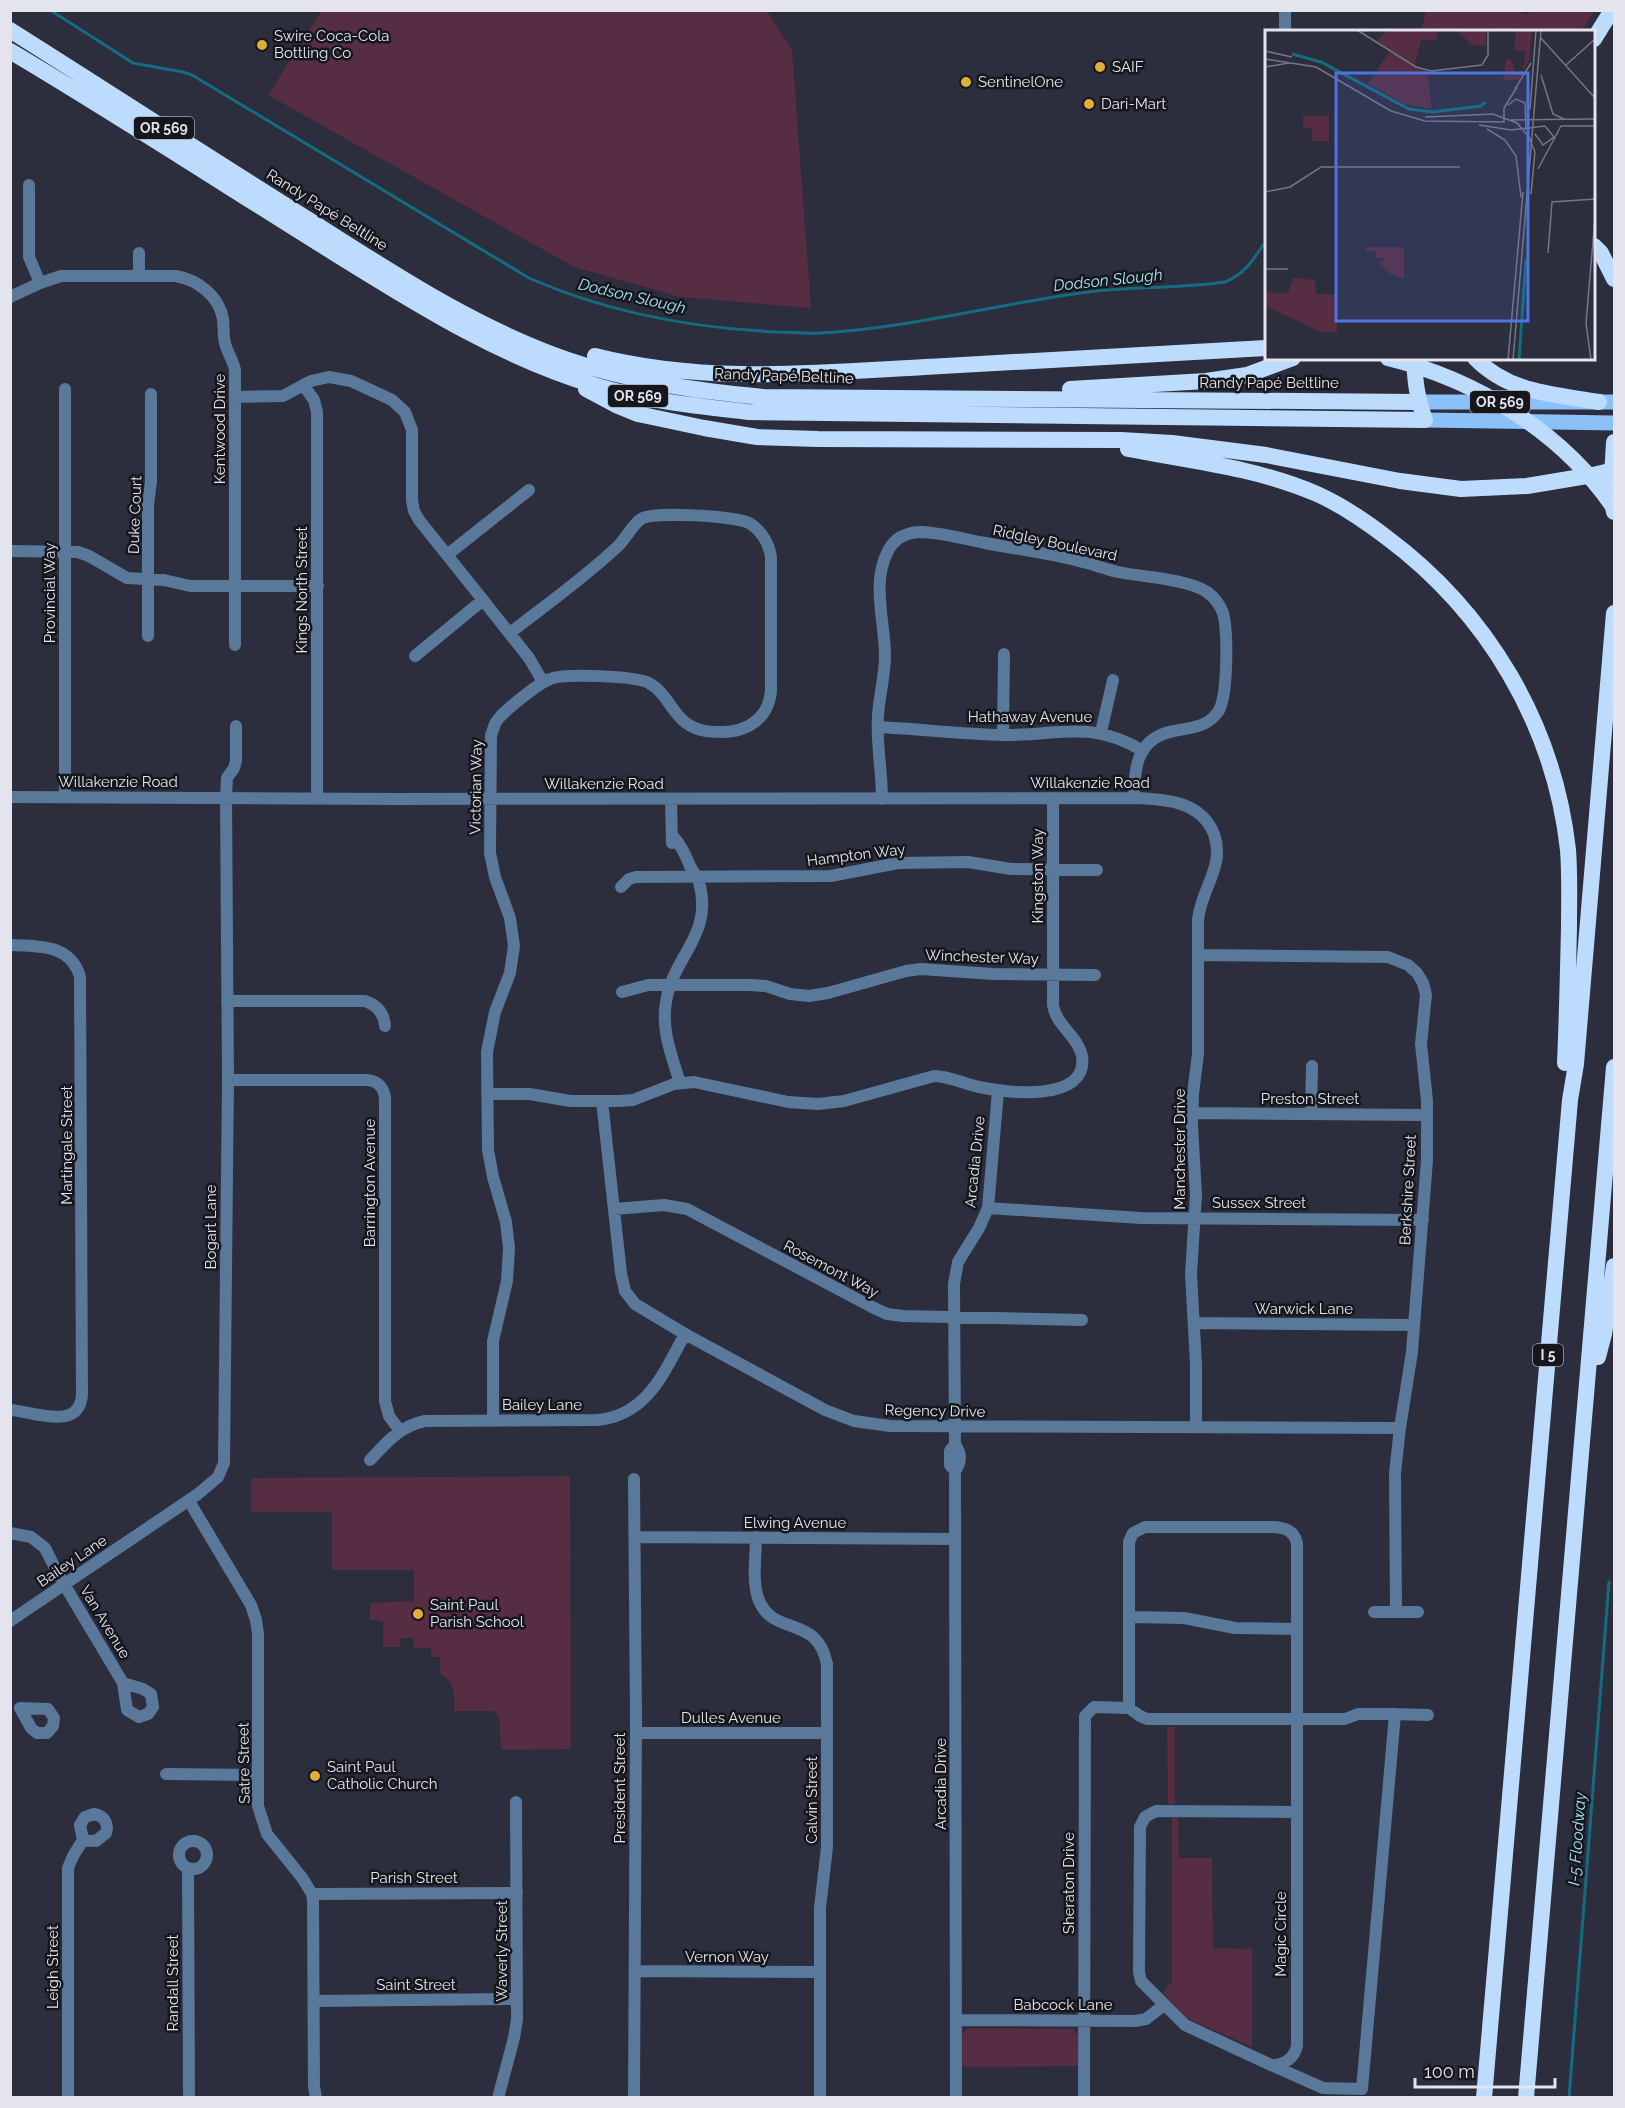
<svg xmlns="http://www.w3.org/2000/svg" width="1625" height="2108" viewBox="0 0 1625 2108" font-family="Raleway,sans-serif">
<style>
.green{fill:#562d42}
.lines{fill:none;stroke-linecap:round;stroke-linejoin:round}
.stream{stroke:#136c81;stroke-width:3}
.minor{stroke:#59789a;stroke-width:12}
.major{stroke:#8cc0f8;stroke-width:15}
.highway{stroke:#bcdbfd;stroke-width:16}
.highway-bridge{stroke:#bcdbfd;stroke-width:16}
.poi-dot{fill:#e0b034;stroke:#16161d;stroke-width:2}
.labels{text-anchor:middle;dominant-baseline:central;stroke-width:5;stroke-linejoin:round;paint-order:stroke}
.shield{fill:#16161d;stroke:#a6a6af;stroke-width:1.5}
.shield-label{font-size:14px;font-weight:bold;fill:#e3e4ee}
.poi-label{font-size:15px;fill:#e3e4ee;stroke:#16161d;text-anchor:start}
.street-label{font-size:15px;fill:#e3e4ee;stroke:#16161d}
.water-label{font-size:16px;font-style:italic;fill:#a4e2f5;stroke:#16161d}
.inset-river{fill:none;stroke:#136c81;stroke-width:3}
.inset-road{fill:none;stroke:#757684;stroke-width:1.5}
.view{fill:#4e74de;fill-opacity:0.15;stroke:#4e74de;stroke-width:3}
.inset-edge{fill:none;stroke:#e3e4ee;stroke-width:3}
</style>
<rect width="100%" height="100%" fill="#2c2d3d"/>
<!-- green -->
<path class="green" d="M321,11H767L792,50L811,308L680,297L574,267L268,95Z
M1522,11L1525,15L1532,11H1594L1582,31H1421L1426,11Z
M570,1476L571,1749L501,1750L499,1716L492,1711H454C455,1695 455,1682 440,1673V1657H431V1648H414L413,1638H401L400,1647H383V1621L370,1620V1603L414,1601V1570H332V1512H251V1478Z
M1167,1727H1175V1804H1168Z
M1172,1818H1178L1179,1858H1212L1213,1948L1252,1949V2047L1187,2018L1163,1993L1172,1981Z
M968,2028L1073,2029L1078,2035V2066L965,2067L960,2063V2036Z"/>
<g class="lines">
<!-- stream -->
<path class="stream" d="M50,10L133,63L183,72L192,75L529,278C606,312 692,328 776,332C790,332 806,334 821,333C908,328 994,305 1080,293C1128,286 1177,289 1225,282C1244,274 1252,262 1263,245
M1569,2098L1609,1582"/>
<!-- minor -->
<path class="minor" d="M1285,32V10
M29,185V257L40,283
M139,253V276
M10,297L40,283L61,276H176C198,280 219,296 223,319C224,327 223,335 225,343C227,352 233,360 235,370V645
M304,386L314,400L317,412V799
M235,397L283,396L311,381L329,377L351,381L392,400L405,412L412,430V500L414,511L419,520L483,600
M10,551L78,552L89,556L127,578L164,580L190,586H318
M447,555L529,490
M148,636V505L151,481V394
M415,656L483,600L529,658L543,682
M878,727C919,729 961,734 1003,735C1058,736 1091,719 1143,751
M1101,732L1113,680
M1003,735L1004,654
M10,797L395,799L1134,798C1165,799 1201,801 1214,834C1217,843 1218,853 1216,862C1212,882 1200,898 1198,920V1054L1193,1094L1192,1125L1196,1195L1191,1274L1196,1365V1427
M65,797V389
M671,799L672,843
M882,799C882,771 876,743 878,716C879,696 885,676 885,656C885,622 871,583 888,551C895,537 907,532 922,532C943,533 964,539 985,543C1016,549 1048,553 1079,561C1092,564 1105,569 1118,572C1142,577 1187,579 1207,592C1214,597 1220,605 1223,613C1228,631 1228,698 1218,712C1206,728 1192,727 1174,731C1137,738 1134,767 1134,798
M672,835C681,845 685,854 690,866C693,872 697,876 699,882C714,936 673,955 666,1002C661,1031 672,1056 680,1083
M621,887L629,879L636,877L831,876L898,863L968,862L1011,869L1097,870
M10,945C38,946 71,944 80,977L82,1395C79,1432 33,1411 10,1410
M1198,955L1388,957L1408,965L1417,973L1423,983L1426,995L1421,1044L1427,1101V1160L1412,1352L1400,1428L1395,1473L1396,1612H1374
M622,992L648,985H750L766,986L790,994L809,996L828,993L906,971L921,969L993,974L1095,975
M227,1001H365C377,1005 384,1013 385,1026
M228,1080H367C378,1081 383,1087 385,1097V1401L389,1416L400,1431
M487,1094H530L570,1101H619L633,1100L674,1084L694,1082L788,1102L818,1104L844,1101L934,1076C949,1076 964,1084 979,1087C1006,1093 1089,1103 1082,1056C1078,1036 1056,1026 1053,1005V798
M602,1101L621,1273L625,1291L635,1304L685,1334L825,1410L854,1421L890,1426L1400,1428
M1192,1113L1427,1115
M1311,1114L1312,1066
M988,1208L1141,1218L1423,1220
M614,1209L664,1205L687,1209L872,1307L887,1314L903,1316L1082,1320
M1194,1323L1414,1325
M493,1420V1341L507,1281L509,1248L506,1222L493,1177L488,1150L487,1052L495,1012L510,973L514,946L510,918L495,877L490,853L491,735C493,730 494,726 496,722C502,712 539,683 550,679C564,673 635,676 649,683C667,693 671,712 686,723C697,731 708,732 721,732C748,732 769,718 771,690V557C769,543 761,530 749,523C736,516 653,511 641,519C631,526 626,539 617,547C584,578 546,605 510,633
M955,1444L950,1451V1465L955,1471
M370,1460C387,1442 400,1426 425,1421L597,1420C647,1416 664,1372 685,1334
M634,1479L636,1721L634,2098
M189,1501L251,1605L256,1620L258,1634V1806L267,1834L303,1879L312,1894L313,1900L314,2086L316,2098
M10,1533L31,1537L45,1548L58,1574L123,1683
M635,1537L955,1539
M756,1537C756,1556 752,1580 758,1598C772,1638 817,1613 827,1664V1847L820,1908V2098
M1396,1612H1418
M1130,1617L1184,1618L1235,1628L1297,1629
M10,1621L198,1494L218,1477L224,1463L228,1080L226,797L227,778L234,768L236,761V726
M123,1683L143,1689L151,1694L153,1707L148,1714L139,1717L127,1710Z
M20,1708L48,1709L54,1718L53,1726L47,1733H37L31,1728Z
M1395,1714L1428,1715
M636,1733H827
M166,1774L257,1775
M94,1814C104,1816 109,1823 106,1833L96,1841L83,1840L80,1825L85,1817Z
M179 1855a14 14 0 1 1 28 0a14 14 0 1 1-28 0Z
M188,1869L189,2098
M312,1894L517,1893
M635,1971L819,1972
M314,2001L517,1999
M956,2020L1135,2021L1146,2019L1164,2005
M1271,2065L1323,2088L1362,2089L1395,1714H1358L1345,1719H1147L1140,1716L1129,1708V1542L1133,1533L1145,1527H1275C1286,1528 1294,1531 1297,1543C1297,1711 1297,1879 1297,2046C1294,2059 1284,2065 1271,2065L1185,2025L1141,1981L1139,1972L1140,1827L1145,1817L1156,1811L1296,1812
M68,2098V1868L73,1856L83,1840
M498,2098L514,2038L517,2019L516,1802
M956,2098L955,1471C962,1462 961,1453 955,1444L954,1284L958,1262L979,1228L988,1208L998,1091
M1084,2098L1085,1716L1094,1707L1129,1708"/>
<!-- major -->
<path class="major" d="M1418,402H1614
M1425,420L1614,423"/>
<!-- highway -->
<path class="highway" d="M10,30C113,95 214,161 317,225C397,276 478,329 568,360C632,382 698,391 764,397L1418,402
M1594,39L1612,10
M10,51C113,112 214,178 315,241C404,296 495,356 597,386C646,401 698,406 748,412L1425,420C1417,399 1415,381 1414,358
M1594,246L1601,253L1614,279
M595,356C705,384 814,373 925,367C1039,361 1153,354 1266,348
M1475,358C1509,393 1553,394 1599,402
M586,389L616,405L638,414L704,428L757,437L818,439L1121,440L1172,443L1266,455L1400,481L1461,489L1527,486L1593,475
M1070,389L1206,381L1247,375L1293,358
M1128,449C1192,461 1257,468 1317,494C1342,505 1365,521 1386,537C1487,612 1554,724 1568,850C1570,875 1569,901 1569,927C1568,972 1567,1017 1565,1063
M1614,512L1611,495L1614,442
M1598,1357L1604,1334L1614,1266
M1484,2098L1570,1100L1576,1064L1614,613
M1526,2098L1614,1067"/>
<!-- highway-bridge -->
<path class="highway-bridge" d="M1388,358C1477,380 1562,432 1614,508
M1593,475L1614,470"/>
</g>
<!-- markers -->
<g class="poi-dot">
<circle cx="262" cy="45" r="6"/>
<circle cx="1100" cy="67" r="6"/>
<circle cx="966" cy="82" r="6"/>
<circle cx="1089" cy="104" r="6"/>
<circle cx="418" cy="1614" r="6"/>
<circle cx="315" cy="1776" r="6"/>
</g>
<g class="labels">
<!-- shield labels -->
<g class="shield">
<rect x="134" y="117" width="60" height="22" rx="4.5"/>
<rect x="608" y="385" width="60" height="22" rx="4.5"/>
<rect x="1470" y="391" width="60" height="22" rx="4.5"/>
<rect x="1533" y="1344" width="30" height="22" rx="4.5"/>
</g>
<g class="shield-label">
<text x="164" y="128">OR 569</text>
<text x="638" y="396">OR 569</text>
<text x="1500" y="402">OR 569</text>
<text x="1548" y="1355">I 5</text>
</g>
<!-- poi labels -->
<g class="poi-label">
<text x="274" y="36">Swire Coca-Cola<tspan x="274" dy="17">Bottling Co</tspan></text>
<text x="1112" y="67">SAIF</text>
<text x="978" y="82">SentinelOne</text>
<text x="1101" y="104">Dari-Mart</text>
<text x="430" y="1605">Saint Paul<tspan x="430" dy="17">Parish School</tspan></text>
<text x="327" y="1767">Saint Paul<tspan x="327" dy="17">Catholic Church</tspan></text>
</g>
<!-- street labels -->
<g class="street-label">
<text transform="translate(327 210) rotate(32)">Randy Papé Beltline</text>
<text transform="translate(784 376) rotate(2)">Randy Papé Beltline</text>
<text x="1269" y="383">Randy Papé Beltline</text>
<text transform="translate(220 429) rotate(-90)">Kentwood Drive</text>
<text transform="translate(135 515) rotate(-88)">Duke Court</text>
<text transform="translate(1055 543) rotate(12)">Ridgley Boulevard</text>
<text transform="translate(302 590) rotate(-90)">Kings North Street</text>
<text transform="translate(50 593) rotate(-90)">Provincial Way</text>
<text x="1030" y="717">Hathaway Avenue</text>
<text x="118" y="782">Willakenzie Road</text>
<text x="1090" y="783">Willakenzie Road</text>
<text x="604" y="784">Willakenzie Road</text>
<text transform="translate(476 787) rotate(-89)">Victorian Way</text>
<text transform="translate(856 855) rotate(-7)">Hampton Way</text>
<text transform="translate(1038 876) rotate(-90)">Kingston Way</text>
<text transform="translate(982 957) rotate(2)">Winchester Way</text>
<text x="1310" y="1099">Preston Street</text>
<text transform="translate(67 1145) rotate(-90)">Martingale Street</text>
<text transform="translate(1180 1149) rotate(-90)">Manchester Drive</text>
<text transform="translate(975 1162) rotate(-84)">Arcadia Drive</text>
<text transform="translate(370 1183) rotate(-90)">Barrington Avenue</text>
<text transform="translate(1408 1190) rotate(-87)">Berkshire Street</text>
<text x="1259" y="1203">Sussex Street</text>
<text transform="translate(211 1227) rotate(-90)">Bogart Lane</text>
<text transform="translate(831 1269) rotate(28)">Rosemont Way</text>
<text x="1304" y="1309">Warwick Lane</text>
<text x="542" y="1405">Bailey Lane</text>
<text transform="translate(935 1411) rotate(1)">Regency Drive</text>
<text x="795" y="1523">Elwing Avenue</text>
<text transform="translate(72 1561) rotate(-34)">Bailey Lane</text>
<text transform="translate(105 1622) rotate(59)">Van Avenue</text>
<text x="731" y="1718">Dulles Avenue</text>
<text transform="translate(244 1763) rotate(-91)">Satre Street</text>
<text transform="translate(941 1784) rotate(-90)">Arcadia Drive</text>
<text transform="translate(620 1788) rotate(-90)">President Street</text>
<text transform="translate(812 1800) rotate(-90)">Calvin Street</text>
<text x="414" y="1878">Parish Street</text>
<text transform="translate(1069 1883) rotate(-90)">Sheraton Drive</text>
<text transform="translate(1281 1934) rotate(-90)">Magic Circle</text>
<text transform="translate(502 1951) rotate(-90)">Waverly Street</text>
<text x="727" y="1957">Vernon Way</text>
<text transform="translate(53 1967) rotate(-90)">Leigh Street</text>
<text transform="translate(173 1983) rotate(-90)">Randall Street</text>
<text x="416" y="1985">Saint Street</text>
<text x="1063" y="2005">Babcock Lane</text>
</g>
<!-- water labels -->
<g class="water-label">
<text transform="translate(1108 280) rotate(-6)">Dodson Slough</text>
<text transform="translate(632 296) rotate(13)">Dodson Slough</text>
<text transform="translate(1577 1839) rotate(-86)">I-5 Floodway</text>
</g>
</g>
<!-- overview -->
<g transform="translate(1265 30)">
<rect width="330" height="330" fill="#2c2d3d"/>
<path d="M123,0H172V10H156L150,35L111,11ZM221,0V16L207,15L192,1ZM251,0H267L264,30L255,49L238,51L241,29H246L251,44L258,40L261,21L249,20ZM124,22L162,42L167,79L139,74L103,54ZM38,86H64V111H47V99L38,98ZM101,217H139V249L125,244L115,234L120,228H111V221H101ZM28,248L50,250L51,264H72V302H56L0,276V262L23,264Z" fill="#562d42"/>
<path class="inset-river" d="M27,24L56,32L144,79L168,82L216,76L220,72M254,330L261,229"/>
<path class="inset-road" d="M92,0L151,37L166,41L217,35L223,25V0M275,7L330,68M0,21L27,27M0,29L51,37L126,81L160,91L239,92V78L252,57M301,35L330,9M0,37L24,33M276,45L288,84L299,89M250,59L266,33M243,75L251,69L260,73L261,100M265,79L271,0M160,87L228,84L252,93L264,107L270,122L266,164M246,90L330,89M214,95L246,100L280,96L289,107L278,115L270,104M222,99L240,110L251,126L256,167M273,139L296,96H330M0,162L25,157L56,137H195M283,223L287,172L330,169M0,239H23M243,330L258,162M248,330L276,0M326,330L321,293L330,188"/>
<path class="view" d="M71,43H263V291H71Z"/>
<rect width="330" height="330" class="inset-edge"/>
</g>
<!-- border -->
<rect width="1625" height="2108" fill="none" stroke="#e3e4ee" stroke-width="24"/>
<!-- scale -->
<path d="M1415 2078v9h140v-9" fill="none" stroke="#e3e4ee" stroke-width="3"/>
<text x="1424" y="2078" font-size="18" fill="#e3e4ee" stroke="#16161d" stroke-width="4.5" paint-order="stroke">100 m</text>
</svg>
